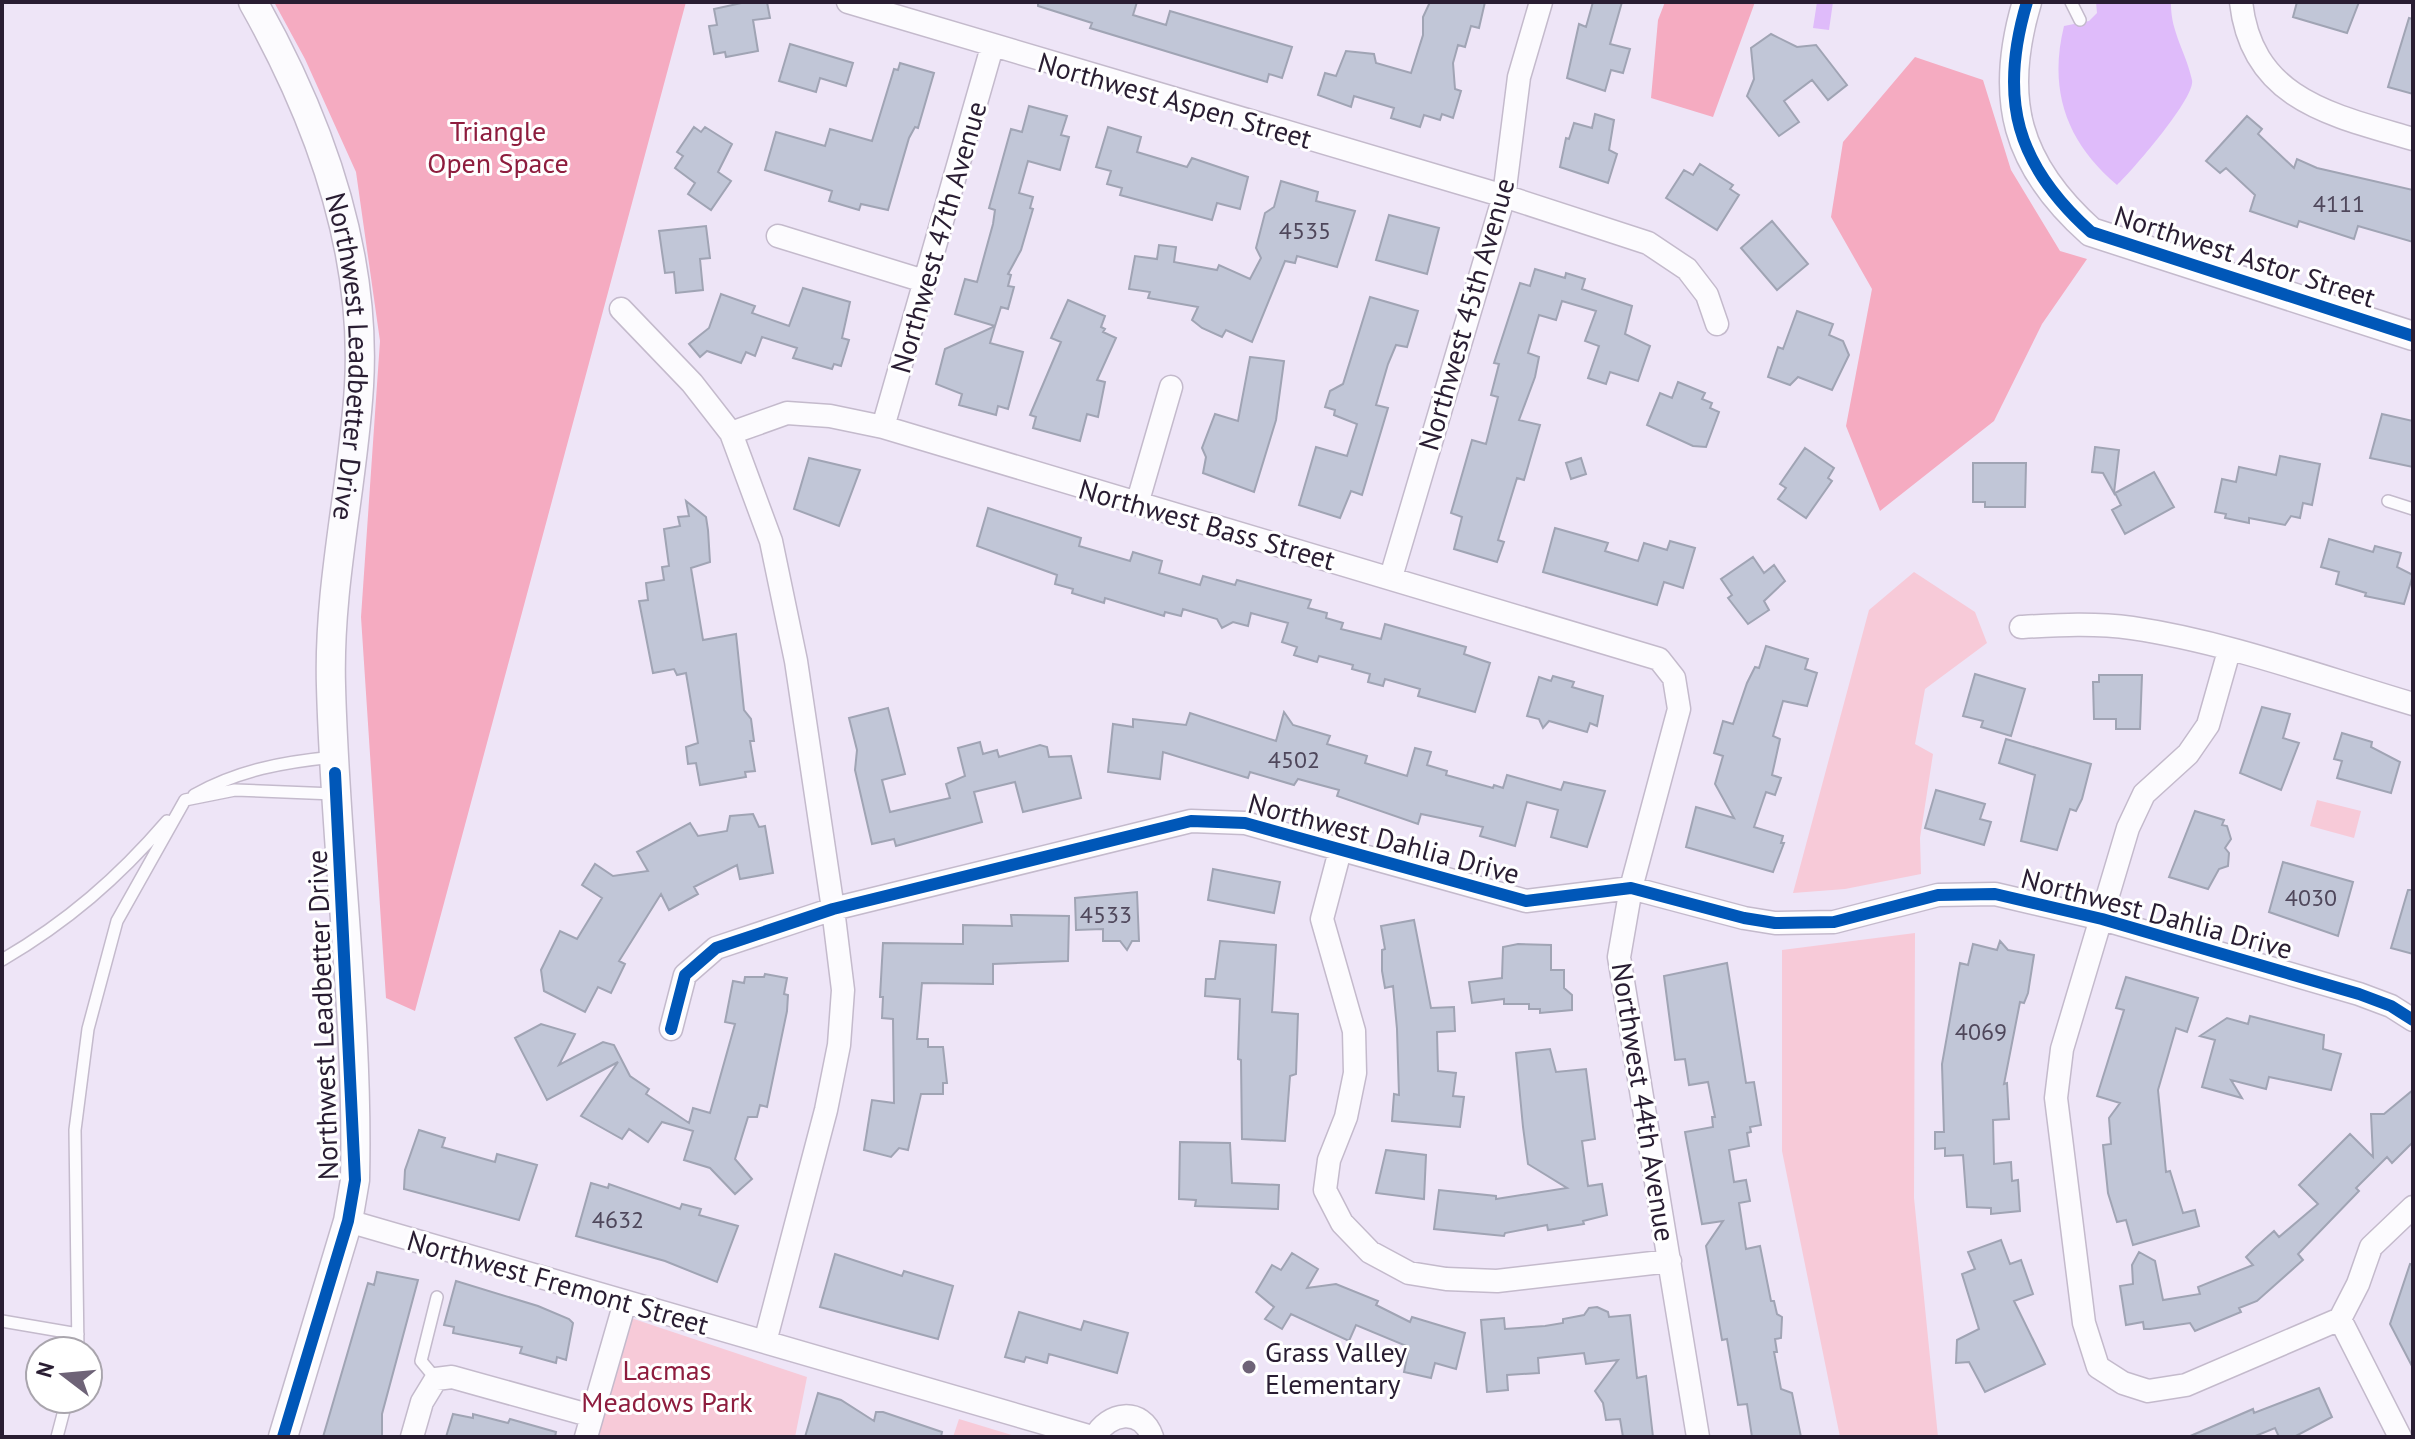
<svg xmlns="http://www.w3.org/2000/svg" width="2415" height="1439" viewBox="0 0 2415 1439" font-family="'PT Sans',sans-serif">
<style>
.green{fill:#f7cad8}
.forest{fill:#f5abc1}
.water{fill:#dfbbfa}
.building{fill:#c1c6d7;stroke:#a0a4b4;stroke-width:2}
.lines{fill:none;stroke-linecap:round;stroke-linejoin:round}
.service-casing{stroke:#c4bacc;stroke-width:14}
.minor-casing{stroke:#c4bacc;stroke-width:25}
.tertiary-casing{stroke:#c4bacc;stroke-width:31}
.service{stroke:#fcfbfe;stroke-width:11}
.minor{stroke:#fcfbfe;stroke-width:22}
.tertiary{stroke:#fcfbfe;stroke-width:28}
.cycleway-casing{stroke:#fff;stroke-width:17}
.cycleway{stroke:#0057b8;stroke-width:12}
.poi-dot{fill:#6e6377;stroke:#fff;stroke-width:3}
.labels{text-anchor:middle;dominant-baseline:central;stroke-width:6;stroke-linejoin:round;paint-order:stroke}
.number-label{font-size:24px;fill:#4f475b}
.street-label{font-size:28px;fill:#291d32;stroke:#fff}
.park-label{font-size:28px;fill:#8e1d3e;stroke:#fff}
.poi-label{font-size:28px;fill:#291d32;stroke:#fff;text-anchor:start}
</style>
<rect width="100%" height="100%" fill="#eee5f7"/>
<!-- green -->
<path class="green" d="M1914,572L1975,612L1987,643L1925,689L1915,744L1933,754L1920,838L1921,874L1845,889L1793,893L1869,610Z
M2317,800L2361,811L2354,838L2310,826Z
M1915,933L1914,1198L1938,1437H1840L1782,1151V950Z
M631,1318L807,1377L795,1437H598Z
M959,1419L1015,1436L953,1437Z"/>
<!-- forest -->
<path class="forest" d="M274,2H686L415,1011L386,998L361,617L380,341L356,172L305,59Z
M1665,2H1755L1713,117L1651,98L1658,20Z
M1915,57L1983,80L2011,170L2060,251L2087,259L2042,324L1994,421L1880,511L1846,426L1872,289L1831,217L1843,142Z"/>
<!-- water -->
<path class="water" d="M1817,2H1833L1829,30L1813,28Z
M2096,2H2171C2170,31 2186,52 2192,80C2196,97 2132,171 2117,185C2067,143 2048,91 2064,26L2089,21L2097,13Z"/>
<!-- building -->
<path class="building" d="M746,2H767L770,18L753,20L758,51L726,57L725,52L714,54L709,26L717,25L714,9Z
M1038,2H1137L1133,15L1166,25L1170,11L1292,47L1282,78L1269,74L1267,82L1090,28L1092,23L1038,6Z
M1430,2H1485L1479,28L1471,26L1465,47L1458,45L1453,63L1455,89L1461,91L1453,118L1442,114L1440,120L1424,115L1420,127L1391,118L1394,108L1354,96L1351,107L1318,95L1325,73L1336,76L1346,51L1374,54L1376,63L1411,73L1423,35V17Z
M1593,2H1622L1610,44L1630,49L1623,73L1611,70L1605,91L1567,78L1579,24L1586,27Z
M2297,2H2359L2347,33L2293,17Z
M2409,18L2413,19V94L2388,87Z
M1771,34L1797,47L1816,45L1847,85L1828,100L1812,80L1784,101L1799,122L1779,136L1747,96L1754,79L1751,48Z
M790,44L853,63L846,86L820,78L816,92L779,81Z
M900,63L934,73L918,128L915,127L909,138L888,210L861,204L859,210L829,201L832,191L765,170L776,132L825,146L830,129L872,141L894,69L898,70Z
M1029,106L1067,116L1061,135L1069,137L1060,170L1028,161L1019,193L1033,197L1030,208L1033,209L1021,250L1008,274L1011,275L1008,286L1014,287L1008,309L1001,307L995,326L955,314L965,279L977,282L993,224L995,210L989,208L1011,129L1022,132Z
M1595,114L1614,120L1609,150L1617,154L1608,183L1560,167L1566,138L1569,139L1574,123L1592,128Z
M2247,116L2262,129L2258,134L2294,168L2297,159L2317,168L2413,190V242L2358,226L2354,239L2299,221L2297,227L2250,211L2255,195L2226,168L2220,173L2206,161Z
M694,127L701,132L705,127L732,144L718,172L731,181L711,210L688,194L695,183L675,168L683,156L677,152Z
M1108,127L1141,137L1137,152L1187,167L1192,158L1248,177L1240,209L1217,203L1212,220L1120,195L1122,188L1107,184L1111,171L1096,167Z
M1700,164L1733,185L1730,189L1739,195L1717,230L1666,198L1684,170L1693,175Z
M1281,181L1318,192L1316,201L1355,211L1337,267L1297,256L1295,263L1285,261L1252,342L1226,330L1222,337L1202,328L1192,320L1198,307L1148,298L1150,292L1129,289L1135,256L1157,259L1159,245L1176,247L1174,262L1217,270L1219,265L1250,279L1261,258L1256,248L1265,213L1274,207Z
M1389,215L1439,228L1427,274L1376,260Z
M1772,221L1808,264L1777,290L1741,248Z
M706,226L710,258L700,259L703,290L676,293L674,272L665,273L659,231Z
M1535,269L1565,278L1566,273L1585,279L1582,289L1632,306L1625,334L1650,346L1638,381L1610,372L1606,384L1588,378L1599,346L1585,341L1596,311L1562,301L1556,320L1539,315L1528,353L1539,357L1535,377L1519,420L1540,425L1524,480L1517,478L1498,540L1504,542L1497,562L1454,549L1462,517L1451,513L1472,440L1486,444L1498,397L1491,395L1499,364L1494,363L1520,283L1530,286Z
M803,288L850,302L842,338L849,340L841,366L834,364L832,369L793,358L797,348L762,337L755,356L746,352L741,363L707,351L700,357L689,344L709,328L721,294L755,306L752,313L789,326Z
M1370,297L1418,311L1407,347L1396,345L1388,364L1376,405L1388,408L1362,495L1351,491L1340,518L1299,505L1316,447L1347,456L1357,424L1334,415L1335,410L1325,407L1330,391L1343,384Z
M1068,300L1105,316L1101,327L1105,329L1103,332L1116,338L1097,380L1105,382L1098,417L1087,414L1080,441L1033,428L1036,417L1030,415L1061,342L1051,338Z
M1797,311L1833,324L1829,335L1843,341L1849,355L1832,390L1798,377L1790,385L1768,377L1778,347L1783,349Z
M995,326L990,343L1023,352L1008,409L998,406L996,415L959,405L962,394L936,384L945,349Z
M1250,357L1284,361L1276,420L1254,492L1203,473L1206,457L1202,448L1215,414L1238,421Z
M1678,382L1705,393L1702,399L1712,403L1710,408L1719,412L1706,447L1693,446L1647,425L1660,393L1672,398Z
M2382,414L2413,421V467L2370,458Z
M2095,447L2119,450L2114,493L2103,473L2092,472Z
M1805,448L1834,468L1828,478L1832,481L1806,518L1778,499L1786,488L1780,484Z
M2280,456L2320,464L2312,505L2303,503L2300,518L2291,516L2285,525L2249,518V523L2225,518L2226,514L2215,512L2222,479L2236,482L2239,467L2276,475Z
M809,458L860,470L839,526L794,509Z
M1581,458L1586,474L1571,479L1566,463Z
M1973,463H2026L2025,507H1985V502H1973Z
M2154,472L2174,507L2125,534L2112,510L2121,505L2115,493Z
M686,501L706,517L708,530L710,562L691,568L703,640L736,634L744,710L751,719L754,741H750L755,771L745,772L746,777L700,785L696,763L688,764L686,747L698,743L686,673L677,675L674,669L653,673L639,601L648,600L646,583L664,580L662,567L669,566L664,529L680,526L678,517L689,516Z
M988,508L1081,538L1079,546L1130,561L1133,552L1162,561L1159,573L1200,585L1203,576L1235,585L1237,580L1311,600L1308,608L1327,613L1326,618L1343,623L1341,629L1381,639L1385,624L1466,647L1464,654L1490,663L1475,712L1418,696L1420,689L1385,679L1383,686L1368,682L1370,674L1352,669L1353,665L1319,656L1317,662L1294,655L1297,647L1282,642L1288,623L1251,613L1248,626L1233,622L1222,628L1217,619L1183,609L1181,616L1165,612L1164,616L1105,598L1104,603L1072,593L1073,589L1055,584L1057,575L977,546Z
M1555,528L1608,543L1605,551L1638,561L1644,543L1667,550L1670,541L1695,548L1683,588L1664,582L1657,605L1543,572Z
M2329,539L2373,552L2375,546L2401,553L2397,567L2413,575L2404,604L2365,596L2366,593L2336,584L2339,572L2321,567Z
M1753,557L1764,573L1774,565L1785,581L1764,601L1769,610L1748,624L1728,598L1732,595L1721,579Z
M1766,646L1808,659L1805,669L1817,673L1807,706L1783,701L1773,736L1780,739L1772,775L1781,778L1775,795L1766,792L1754,827L1783,836L1781,843H1784L1773,872L1686,847L1696,807L1734,818L1715,784L1723,756L1714,753L1723,721L1733,724L1747,683L1755,667L1759,668Z
M1975,674L2025,689L2011,736L1981,727L1983,721L1963,716Z
M2099,675H2142L2140,729H2116V719H2094L2093,682H2099Z
M1553,676L1574,682L1572,687L1603,696L1597,726L1590,723L1587,732L1549,721L1543,728L1539,719L1527,716L1539,677L1551,681Z
M2262,707L2290,714L2283,738L2299,743L2281,790L2240,773Z
M888,708L905,774L882,780L890,812L950,798L946,784L965,776L958,748L980,742L983,754L997,750L999,757L1040,745L1047,747L1049,757L1071,756L1081,798L1023,812L1015,782L974,792L982,822L896,846L894,839L872,844L855,770L857,750L849,718Z
M1284,712L1293,725L1330,736L1327,744L1367,756L1365,763L1407,776L1415,748L1431,752L1427,765L1447,771L1446,775L1493,788L1494,785L1503,788L1507,775L1561,790L1564,782L1605,791L1587,847L1551,837L1558,810L1527,802L1515,846L1480,836L1483,827L1421,814L1418,824L1337,796L1339,790L1298,779L1294,785L1250,772L1248,778L1163,752L1160,779L1108,772L1113,724L1133,727V719L1186,725L1190,713L1276,741Z
M2342,733L2372,742L2371,747L2400,762L2391,793L2337,778L2342,761L2334,759Z
M2006,739L2091,764L2082,799L2076,811L2070,809L2057,850L2021,841L2035,775L1999,763Z
M1936,790L1985,804L1980,819L1991,822L1984,845L1925,828Z
M2195,811L2224,820L2222,825L2227,826L2231,839L2225,848L2229,853L2228,866L2219,869L2208,889L2169,877Z
M753,814L759,827L765,826L773,873L740,879L737,865L694,887L698,894L669,910L661,894L619,961L625,964L611,993L598,987L585,1012L544,991L541,970L560,931L577,939L602,898L582,885L595,864L613,876L648,871L637,852L690,823L698,836L727,831L730,816Z
M2283,862L2353,882L2338,936L2269,912Z
M1213,869L1280,882L1274,913L1208,900Z
M2408,890H2413V954L2391,948Z
M1137,892L1139,941H1132L1127,950L1120,941H1103V929L1076,930L1075,898Z
M1011,915L1069,916L1068,961L993,964V984L922,983L917,1039H928V1047H943L947,1083H943V1094H921L908,1150L899,1148L891,1157L864,1150L872,1100L894,1103L893,1019L882,1018L883,997H880L883,943L963,944V925L1012,926Z
M1414,920L1431,1008L1454,1007L1455,1031L1437,1032L1438,1071L1456,1073L1453,1096L1464,1097L1460,1127L1392,1121L1394,1094L1399,1095L1397,1029L1393,986L1385,988L1382,971V950L1385,949L1381,926Z
M1220,941L1276,945L1272,1012L1298,1014L1296,1074L1290,1076L1285,1141L1242,1139L1241,1060L1238,1059L1240,999L1205,996L1206,979H1215Z
M2000,941L2008,950L2034,955L2028,993L2024,1003L2020,1002L2004,1084L2007,1083L2009,1119L1993,1120L1994,1164L2011,1162L2012,1181L2018,1180L2020,1211L1991,1214V1208L1967,1207L1963,1155L1945,1156V1148L1935,1149V1132H1944L1942,1064L1960,963L1968,965L1973,944L1997,950Z
M1518,944L1551,945V970H1564V988L1572,995V1010L1540,1013V1009H1529V1004H1504V999L1472,1003L1469,982L1502,978L1503,947Z
M1727,963L1746,1083L1754,1082L1761,1125L1750,1127L1751,1132L1747,1133L1749,1146L1729,1150L1734,1182L1746,1180L1750,1201L1739,1203L1746,1249L1760,1246L1771,1301H1774L1777,1314L1782,1317L1781,1338L1775,1339L1777,1352H1774L1781,1389L1792,1393L1801,1437H1752L1747,1404L1738,1405L1727,1339L1722,1340L1706,1246L1723,1221L1702,1224L1685,1132L1713,1127L1712,1117H1715L1708,1082L1689,1085L1685,1059L1675,1060L1664,976Z
M765,974L787,978L784,994L788,995L787,1011L767,1107L760,1105L757,1117H748L735,1159L752,1179L735,1194L710,1168L684,1160L693,1131L662,1122L648,1142L629,1129L622,1139L581,1116L618,1062L547,1100L515,1038L541,1024L575,1034L559,1065L603,1042L614,1045L630,1076L649,1089L646,1094L689,1123L693,1108L710,1113L735,1024L725,1022L733,981L744,983L745,977H764Z
M2126,977L2198,998L2187,1032L2176,1028L2158,1090L2166,1172L2170,1171L2183,1213L2195,1210L2199,1226L2133,1245L2126,1220L2117,1222L2108,1193L2103,1145L2111,1144L2109,1118L2120,1103L2097,1096L2124,1010L2116,1008Z
M2250,1016L2324,1035L2323,1049L2341,1054L2331,1090L2269,1077L2266,1089L2231,1080L2242,1098L2202,1087L2215,1040L2200,1036L2227,1018L2248,1024Z
M1550,1049L1556,1072L1586,1069L1595,1139L1582,1141L1588,1186L1602,1184L1607,1215L1583,1221L1584,1224L1548,1230L1547,1225L1505,1233L1504,1236L1434,1229L1439,1190L1496,1196V1199L1567,1188L1528,1164L1523,1127L1516,1053Z
M2413,1090V1142L2392,1163L2387,1157L2356,1188L2359,1191L2298,1254L2303,1260L2257,1301L2239,1308L2241,1312L2195,1331L2190,1323L2150,1329H2144L2143,1322L2126,1325L2120,1286L2133,1284L2132,1265L2139,1252L2155,1261L2163,1300L2200,1294L2198,1287L2253,1265L2246,1257L2255,1248L2274,1231L2279,1237L2318,1204L2299,1185L2350,1134L2373,1157L2371,1114H2384Z
M419,1130L445,1138L442,1147L495,1162L497,1154L537,1165L519,1220L404,1189L405,1170Z
M1180,1142L1230,1143L1232,1183L1279,1185L1278,1209L1195,1206L1196,1200L1179,1199Z
M1386,1150L1426,1155L1424,1199L1376,1193Z
M591,1183L608,1188L609,1184L680,1209L682,1204L701,1209L699,1215L738,1226L717,1282L665,1261L576,1236Z
M2001,1240L2010,1264L2021,1260L2033,1294L2014,1301L2045,1364L1985,1392L1969,1362L1956,1363L1957,1340L1979,1329L1962,1274L1975,1269L1968,1252Z
M1292,1253L1318,1269L1307,1288L1336,1284L1378,1301L1376,1305L1410,1322L1412,1317L1465,1333L1456,1369L1435,1363L1431,1378L1404,1372L1409,1347L1356,1325L1349,1341L1291,1314L1282,1329L1265,1319L1274,1307L1256,1292L1272,1265L1281,1270Z
M835,1254L902,1276L904,1271L953,1286L938,1339L820,1307Z
M2410,1264L2413,1265V1368L2390,1324Z
M377,1272L418,1280L382,1414V1437H323L368,1283L374,1285Z
M456,1281L538,1306L569,1319L573,1323L566,1360L557,1357L556,1363L520,1353L522,1347L453,1333L454,1327L444,1325Z
M1597,1307L1608,1312L1609,1317L1630,1315L1637,1378L1646,1376L1653,1437H1623L1620,1419L1606,1420L1603,1403L1595,1391L1618,1360L1586,1364L1584,1353L1538,1358L1539,1373L1507,1375L1508,1390L1487,1392L1481,1320L1504,1318L1505,1329L1545,1326L1563,1323V1319L1584,1315L1589,1308Z
M1019,1312L1081,1330L1084,1321L1128,1333L1117,1373L1049,1354L1047,1363L1026,1357L1024,1362L1005,1357Z
M2319,1388L2332,1417L2294,1437H2279L2275,1428L2253,1437H2188L2253,1409L2254,1413Z
M818,1393L841,1400L874,1421L876,1412H883L942,1432L941,1437H805Z
M453,1414L473,1418V1414L508,1423L510,1419L556,1432L555,1437H446Z"/>
<g class="lines">
<defs>
<path id="service" d="M2071,2L2080,20
M2388,501L2413,509
M194,795C239,770 283,762 334,757
M2,960C67,922 118,878 167,821
M2,1321L78,1334
M78,1351L75,1130L88,1029L117,921L185,800L235,790L334,794
M436,1379L421,1361L437,1297
M57,1437L67,1399"/>
<path id="minor" d="M848,2L1504,196L1648,243L1687,269L1707,295L1717,324
M2241,2C2252,100 2332,115 2413,139
M778,236L924,281
M621,309L692,383L731,433L771,541L796,661L833,909L843,990L839,1045L826,1110L765,1342
M883,427L992,47
M731,433L787,413L830,416L883,427L1659,659L1674,678L1679,709L1631,888L1619,957L1698,1437
M1137,504L1171,387
M1391,577L1504,196L1519,77L1541,2
M2021,627C2059,625 2095,623 2132,628C2227,642 2321,677 2413,704
M2229,651L2208,725L2188,754L2144,794L2128,828L2062,1049L2056,1098L2084,1323L2098,1367L2123,1383L2148,1391L2186,1385L2340,1319L2358,1284L2371,1247L2413,1207
M1341,847L1322,919L1354,1031L1355,1073L1346,1117L1329,1160L1325,1190L1342,1223L1370,1252L1409,1273L1446,1279L1497,1281L1670,1261
M671,1029L685,975L716,948L833,909L1191,821L1245,823L1526,901L1631,888L1744,918L1775,923L1834,922L1938,895L1995,894L2102,919L2359,994L2391,1006L2413,1020
M348,1221L1092,1437
M2340,1319L2400,1437
M412,1437L422,1402L436,1379L452,1377L592,1416
M586,1437L625,1302
M1095,1437C1108,1412 1142,1407 1152,1437"/>
<g id="tertiary">
<path id="s1" d="M253,2C319,119 367,250 359,386C353,487 328,584 331,686C335,849 359,1017 355,1180L348,1221L283,1437"/>
<path d="M2027,2C1998,99 2016,165 2091,232L2413,336"/>
</g>
</defs>
<!-- service casing -->
<use href="#service" class="service-casing"/>
<!-- minor casing -->
<use href="#minor" class="minor-casing"/>
<!-- tertiary casing -->
<use href="#tertiary" class="tertiary-casing"/>
<!-- service -->
<use href="#service" class="service"/>
<!-- minor -->
<use href="#minor" class="minor"/>
<!-- tertiary -->
<use href="#tertiary" class="tertiary"/>
<defs>
<path id="cycleway" d="M2027,2C1998,99 2016,165 2091,232L2413,336
M671,1029L685,975L716,948L833,909L1191,821L1245,823L1526,901L1631,888L1744,918L1775,923L1834,922L1938,895L1995,894L2102,919L2359,994L2391,1006L2413,1020
M283,1437L348,1221L355,1180L335,773"/>
</defs>
<!-- cycleway casing -->
<use href="#cycleway" class="cycleway-casing"/>
<!-- cycleway -->
<use href="#cycleway" class="cycleway"/>
</g>
<!-- markers -->
<circle class="poi-dot" cx="1249" cy="1367" r="8"/>
<g class="labels">
<!-- number labels -->
<g class="number-label">
<text x="2339" y="203">4111</text>
<text x="1305" y="230">4535</text>
<text x="1294" y="759">4502</text>
<text x="2311" y="897">4030</text>
<text x="1106" y="914">4533</text>
<text x="1981" y="1031">4069</text>
<text x="618" y="1219">4632</text>
</g>
<!-- street labels -->
<g class="street-label">
<text transform="translate(1175 100) rotate(16)">Northwest Aspen Street</text>
<text transform="translate(938 237) rotate(-74)">Northwest 47th Avenue</text>
<text transform="translate(2245 256) rotate(18)">Northwest Astor Street</text>
<text transform="translate(1466 314) rotate(-74)">Northwest 45th Avenue</text>
<text stroke="none"><textPath href="#s1" startOffset="374">Northwest Leadbetter Drive</textPath></text>
<text transform="translate(1207 524) rotate(16)">Northwest Bass Street</text>
<text transform="translate(1384 838) rotate(15)">Northwest Dahlia Drive</text>
<text transform="translate(2157 913) rotate(15)">Northwest Dahlia Drive</text>
<text transform="translate(322 1015) rotate(-92)">Northwest Leadbetter Drive</text>
<text transform="translate(1644 1102) rotate(81)">Northwest 44th Avenue</text>
<text transform="translate(558 1282) rotate(16)">Northwest Fremont Street</text>
</g>
<!-- park labels -->
<g class="park-label">
<text x="498" y="130">Triangle<tspan x="498" dy="32">Open Space</tspan></text>
<text x="667" y="1369">Lacmas<tspan x="667" dy="32">Meadows Park</tspan></text>
</g>
<!-- poi labels -->
<g class="poi-label">
<text x="1265" y="1351">Grass Valley<tspan x="1265" dy="32">Elementary</tspan></text>
</g>
</g>
<!-- border -->
<rect width="2415" height="1439" fill="none" stroke="#291d32" stroke-width="8"/>
<!-- north arrow -->
<g transform="translate(64 1375) rotate(286)"><circle r="38" fill="#ffffff" stroke="#a9a5ad" stroke-width="2"/>
<path d="M0-6L14 30L0 20L-14 30Z" fill="#6e6377"/>
<text y="-12" font-size="22" font-weight="bold" text-anchor="middle" fill="#291d32">N</text>
</g>
</svg>
